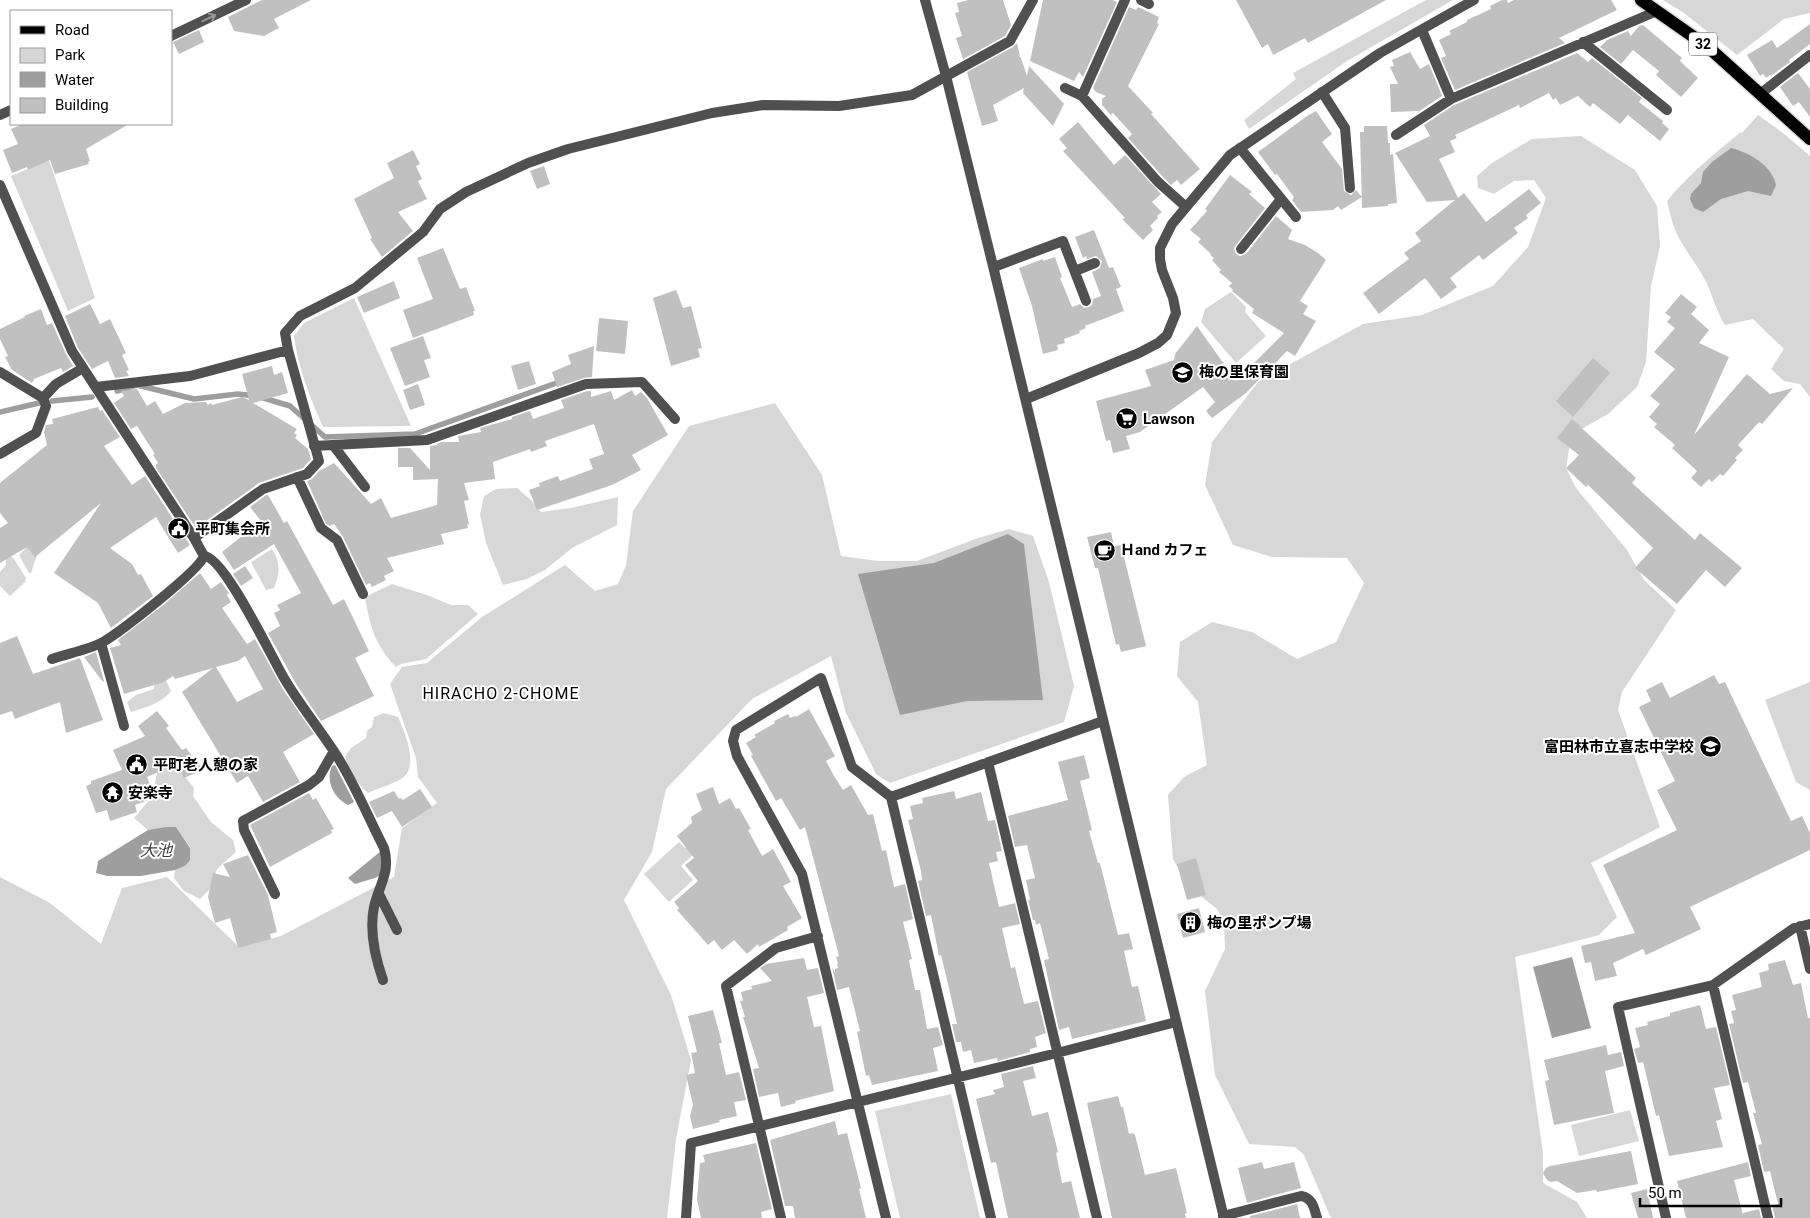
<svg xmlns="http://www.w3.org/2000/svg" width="1810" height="1218" viewBox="0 0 1810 1218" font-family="Roboto,'Noto Sans JP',sans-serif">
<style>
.green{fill:#d7d7d7}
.water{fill:#9e9e9e}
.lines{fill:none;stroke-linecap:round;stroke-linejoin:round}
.stream{stroke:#9e9e9e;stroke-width:5.5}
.building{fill:#c0c0c0;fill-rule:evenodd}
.primary-casing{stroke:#dbdbdb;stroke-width:15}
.minor{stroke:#505050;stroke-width:10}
.tertiary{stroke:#505050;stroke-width:10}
.primary{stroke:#000;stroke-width:12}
.oneway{stroke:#969696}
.labels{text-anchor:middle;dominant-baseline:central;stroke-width:4;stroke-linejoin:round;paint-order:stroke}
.shield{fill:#fff;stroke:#4c4c4c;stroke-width:1}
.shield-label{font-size:14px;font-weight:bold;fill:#000}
.poi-label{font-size:15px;font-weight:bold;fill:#000;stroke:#fff;text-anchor:start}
.neighbourhood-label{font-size:16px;letter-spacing:1px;fill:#000;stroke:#fff}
.water-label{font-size:16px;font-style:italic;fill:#3f3f3f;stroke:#fff}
</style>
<rect width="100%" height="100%" fill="#fff"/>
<!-- green -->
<path class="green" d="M1426,0H1453L1347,61L1249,129L1244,120L1296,79L1293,73Z
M1663,0H1810V13L1784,19L1737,55L1684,13Z
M1758,115L1783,133L1810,156V397L1800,384L1784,381L1771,369L1784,349L1753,319L1725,325C1716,311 1713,296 1706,282C1698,266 1687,253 1679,238C1673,227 1670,214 1667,201C1688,175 1715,153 1741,132L1742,133Z
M1581,136L1635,170L1657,206L1660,246L1651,286L1646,362L1637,387L1608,414L1580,430L1569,449L1566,468L1576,488L1627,550L1644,580L1676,610L1622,692L1618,710L1660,827L1591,863L1617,917L1599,935L1515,957L1543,1153V1183L1577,1202L1587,1218H1331L1304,1155L1295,1147L1249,1144L1215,1075L1205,991L1225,949L1224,922L1217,909L1187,885L1173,859L1168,795L1184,777L1207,765L1198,702L1177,676L1180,642L1212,622L1252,632L1297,659L1336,642L1364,583L1347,558L1272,557L1233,545L1205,485L1212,442L1258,382L1363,324L1422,315L1493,286L1528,247L1546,198L1534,180L1514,181L1494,194L1478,188L1477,176L1492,163L1532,139Z
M49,160L95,298L68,311L11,176Z
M1231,292L1246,307L1245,312L1266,336L1236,363L1201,322L1205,309Z
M354,298L411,426L323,427C310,397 298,368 294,336L304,323Z
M775,403L822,475L841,556L878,561H917L978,538L1009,529L1033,536L1049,582L1074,686L1064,722L890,783L876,774L846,713L831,656L752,699L666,789L652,852L624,900L671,995L691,1060L676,1139L667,1218H0V877L50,903L101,944L122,888L167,877L239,947L281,936L394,877L402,828L437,803L418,777L416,758L390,684L402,667L427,663L482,617L565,565L595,591L618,584L626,565L633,511L689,426Z
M517,488L532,501L541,512L571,508L618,497L617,525L572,548L545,570L527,579L503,585L486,543L480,514L484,496L496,489Z
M26,542L37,555L31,573H29L19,555L25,549L24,545Z
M272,549C281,563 280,573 274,588L266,590L251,562Z
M5,552L14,559L26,578L25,582L10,596L0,586V572L6,565Z
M392,584L427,595L451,605H468L478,614L426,659L401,664L396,667C375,645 370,627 365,597Z
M159,665L171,691C161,704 146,707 131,712L127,702L136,695L154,689V680Z
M1810,682V790L1796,782L1765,700Z
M384,713L398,717C405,732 420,768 401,779C391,785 378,788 368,793C357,783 349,772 345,757L351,748L366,738L367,731L372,727L374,717Z
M162,763C178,768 184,774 194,788L193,796L211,822L233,840L236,852L217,869L210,889L200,899L184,891L174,878L175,870L185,866L190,847L176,827L148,830L134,818L152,797L157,773Z
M696,838L702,846L681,866L693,880L669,902L644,874L679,842L685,848Z
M951,1094L980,1218H900L875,1111Z
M1630,1110L1639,1141L1579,1156L1571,1125Z"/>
<!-- water -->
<path class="water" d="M1731,148C1748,152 1772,165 1776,185L1771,196L1748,191L1721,199L1703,212L1694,208L1690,199L1691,194L1701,183L1703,172L1712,162Z
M1008,534L1024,544L1043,700L967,701L900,715L858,574L934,563Z
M335,765L354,802L348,805C334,798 325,781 332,766Z
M166,827H176L190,848V860L185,866L175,870L141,876H107L96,873L98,861L148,830Z
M381,851L385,873L375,878L355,884L348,878Z
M1572,957L1591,1028L1552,1038L1533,967Z"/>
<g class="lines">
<!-- stream -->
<path class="stream" d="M117,391L137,385L194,399L238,394L257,396L290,406L325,437L415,434L562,381
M52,401L92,397
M0,412L39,403"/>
</g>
<!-- building -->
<path class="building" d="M262,0H311L274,19L279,28L264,36L234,31L228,17Z
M968,0H1003L1011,25L1005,36L963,59L956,38L962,36L955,13L959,12L957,3Z
M1043,0H1113L1117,2L1083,77L1079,72L1074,81L1030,61Z
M1236,0H1386L1308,43L1305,38L1273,55L1268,44L1262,48Z
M1502,0H1507L1508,3L1514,0H1611L1617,10L1559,38L1565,43L1455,90L1441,58L1446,56L1439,40L1451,34L1449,31L1467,22V20L1491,9L1490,6Z
M1129,7L1136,10L1138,7L1159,17L1157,23L1159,24L1128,86L1153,113L1151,114L1200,169L1181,185L1177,180L1171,185L1163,177L1128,138L1132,134L1113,113L1111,115L1102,105V99L1106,96L1096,92L1093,88Z
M1810,24V44L1789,60L1790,62L1771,76L1770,75L1766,78L1763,74L1760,76L1747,55L1772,40L1777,48Z
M1643,25L1682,58L1680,61L1698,78L1681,97L1656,75L1659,71L1633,50L1621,64L1600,47L1607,40L1628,31L1631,36L1639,26Z
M199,30L204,42L179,54L173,42Z
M1017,43L1020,56L1018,55L1021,58L1027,76L1029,66L1064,104L1053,126L1023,93L1024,88L993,105L998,121L982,126L967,72L1013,47Z
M1410,52L1420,69L1429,64L1442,96L1418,112V111L1391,112L1390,84H1398L1390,67L1394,66L1392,60Z
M1577,53L1588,62L1592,58L1642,98L1639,102L1663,121L1662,123L1669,129L1660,141L1628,115L1620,124L1593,103L1590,107L1578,96L1560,105L1556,98L1553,100L1549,93L1520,108L1519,105L1455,135L1457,138L1450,141L1455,152L1439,159L1458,198L1464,193L1486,222L1529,189L1541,203L1526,215L1528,218L1514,228L1518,233L1483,260L1479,255L1450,278L1457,287L1441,299L1425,278L1379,314L1363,293L1409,259L1404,253L1421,241L1415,233L1455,200L1427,202L1395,153L1430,136L1424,125L1454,105Z
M1798,73L1810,89V117L1799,102L1793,106L1780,87Z
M1316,111L1332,134L1322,142L1342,169L1344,191L1351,195L1356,190L1362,197L1341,210L1338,206L1333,210L1301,212L1292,200L1294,197L1277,174L1275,175L1258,152L1307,116Z
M1078,122L1114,165L1125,155L1161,194L1152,202L1162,212L1157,216L1158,218L1150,226L1153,230L1143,240L1122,219L1125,218L1063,151L1067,148L1059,139Z
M23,124H129L86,149L90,161L88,162L89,164L55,174L50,160L28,170L27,167L12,173L3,150L18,144L11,129Z
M1364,126H1387L1388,143H1390V155L1393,154L1397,203L1388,204V206L1362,208L1360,132H1364Z
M413,150L420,164L416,166L422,179L418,181L427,199L398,212L413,231L382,257L370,239L372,238L354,199L394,178L387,163Z
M544,166L550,184L537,189L530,171Z
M1230,175L1252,192L1249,194L1265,208L1236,245L1234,248L1236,254L1240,256L1246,254L1276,216L1292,230L1288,239L1305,245L1318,253L1326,260L1300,301L1308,306L1303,314L1316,321L1295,356L1287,351L1246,393L1212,418L1206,411L1215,402L1203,387L1140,432L1126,436L1130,449L1113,453L1110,440L1106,441L1096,401L1151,386L1145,370L1174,360L1175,354L1197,326L1236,381L1284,333L1252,313L1254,309L1232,291L1233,290L1229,286L1232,283L1219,272L1221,270L1212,260L1214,258L1210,255L1211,254L1198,242L1201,239L1190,230L1207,211L1205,209Z
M1094,230L1109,268L1113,267L1121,287L1116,289L1124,311L1085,326L1086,328L1079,331L1080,333L1064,339L1065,343L1057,345L1058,350L1043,354L1032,306L1019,268L1043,259V261L1055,257L1062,277L1060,278L1072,307L1080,304L1084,308L1089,307L1092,305L1093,299L1101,296L1092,272L1100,268L1102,261L1096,256L1087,259L1086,256L1083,258L1075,237Z
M443,248L460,289L466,287L475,311H473L474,315L413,338L403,310L433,299L417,258Z
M394,281L400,298L364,313L357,297Z
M676,290L683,308L691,306L702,348L698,349L700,357L671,366L653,298Z
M1681,294L1697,307L1691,314L1709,330L1699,343L1729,357L1694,435L1747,374L1770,394L1793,388L1762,424L1759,422L1738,445L1743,450L1735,458L1737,460L1723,476L1720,474L1712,482L1709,479L1701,487L1691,478L1697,471L1672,448L1675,445L1654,427L1657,424L1649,417L1660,404L1650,396L1675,369L1654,352L1675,328L1667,322L1671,317L1665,313Z
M90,304L100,324L110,319L126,353L122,355L129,370L126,371L129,376L115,378L108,361L92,369L78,348L65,316Z
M41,309L47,325L52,323L66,354L73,366L63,372L61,368L34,379L32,383L12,370L5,357L8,356L0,339V329L25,317L24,316Z
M599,318L628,321L625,354L596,351Z
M423,336L431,358L424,360L430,377L405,386L390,348Z
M594,346L592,377L584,378L557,387L552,372L571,364L568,355Z
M1593,358L1610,373L1573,417L1556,401Z
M529,361L536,384L518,390L511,366Z
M272,366L274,375L282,372L288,393L253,403L297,429L294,433L297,435L295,438L308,449L311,459L303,468L259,483L196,528L156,468V465L158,463L153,455L155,454L137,426L131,429L114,403L124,396L121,391L137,389L147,406L155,401L163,414L185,403L206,402L208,405L211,403L212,405L242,397L249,400L242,374Z
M418,384L425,405L410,410L403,390Z
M632,390L635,396L641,392L647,398L668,435L632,455L641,470L612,485L537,510L529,490L540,486L539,483L558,476L560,481L593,469L589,459L604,454L594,424L545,441L547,446L531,452L530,449L493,462L495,479L464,483L469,500L464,501L469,524L467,525L468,528L441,534L444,544L387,558L394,571L384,576L386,580L372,587L370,583L366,585L343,537L334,524L330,526L326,524L307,481L312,479L319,471L334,463L371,504L381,498L391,518L437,505L438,479L413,480V467H398V448H410L430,470V446L437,445V444L441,442H459L458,436L481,432L480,428L512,419V417L530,411L533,419L564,408L561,400L587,391H591V397L611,391L614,400Z
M98,407L100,411L102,410L120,437L104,446L132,485L145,476L190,545L178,553L156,517L110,548L132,564L138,575L141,574L153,596L111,628L98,603L54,573L101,503L35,557L27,547L0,563V528L8,523L0,513V483L47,445L44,432L46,425L53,424L52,419Z
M1572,419L1636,478L1632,483L1695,540L1700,533L1742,568L1725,587L1706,570L1677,604L1635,568L1653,548L1588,485L1586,487L1566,468L1579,455L1557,438Z
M266,495H268L284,523L287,521L333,605L344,599L369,651L355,658L374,696L321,721L296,684L268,633L280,626L274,613L280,610L277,605L301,593L274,544L234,570L222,552L261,521L250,507Z
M1111,532L1114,546L1121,545L1146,646L1121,652L1119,644L1116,645L1098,568H1095L1087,537Z
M245,566L253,578L241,586L233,574Z
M200,573L211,589L221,582L229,593L227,595L231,602L222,608L247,644L255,639L284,691L314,734L283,752L300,782L263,802L248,776L237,783L182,692L213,668L175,679L173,676L164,682L124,694L110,648L121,645L118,640L162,606ZM245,656L263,689L237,702L216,667L238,661Z
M17,636L33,674L80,658L103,720L66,733L60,702L15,719L12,711L0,715V643Z
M96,652L104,681L103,682L84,657Z
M1714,675L1719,684L1725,682L1791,821L1802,816L1810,833V850L1690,907L1701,929L1646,955L1643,949L1613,963L1617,976L1595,981L1591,962L1585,963L1581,946L1635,933L1603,865L1677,830L1657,790L1675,781L1639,707L1651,701L1646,690L1662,682L1670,698Z
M809,709L835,756L826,761L834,776L843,790L851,785L868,815L873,814L882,851L886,850L894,887L905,884L913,919L903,922L912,959L909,960L915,990H920L927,1029L938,1027L943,1045L933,1048L938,1071L872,1085L869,1075L866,1076L857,1032L860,1031L849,987L837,990L832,967L835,973V969L838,968L837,964H838L836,957L839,956L805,827L800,830L781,798L776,801L751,756L753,755L746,743L756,737L754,735L775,723L774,721L788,714L790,718L795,716L796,717Z
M157,711L169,726L166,728L182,750L186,748L203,770L184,778L177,764L147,777L151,787L143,790L151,799L135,805L137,812L110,821L107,810L96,813L86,786L91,784V781L122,770L113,750L145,736L138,726Z
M1084,755L1090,778L1080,781L1092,830L1089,831L1098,863H1100L1118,935L1129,933L1133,949L1124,951L1132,987L1138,986L1146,1021L1072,1039L1069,1027L1059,1030L1044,960L1049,959L1040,923L1036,925L1035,920H1033L1028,900H1030L1026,880L1035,878L1027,845L1015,847L1008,816L1068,800L1058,762Z
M713,787L719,804L730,798L736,809L739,808L751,829L748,830L762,856L773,849L791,882L783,886L802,918L787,927L788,930L759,947L758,944L747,954L734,940L722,950L714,940L708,945L677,910L679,908L674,902L698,881L685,865L694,858L677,836L692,823L691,817L702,810L696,794Z
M420,789L432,807L402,827L392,811L377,818L369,802L394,791L399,799L401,798L403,800Z
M954,791L956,799L981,792L988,821L995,820L1002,851L996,852L998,861L989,863L999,907L1015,903L1020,924L1002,928L1011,968L1015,967L1024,1004L1038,1001L1046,1033L1035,1037L1037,1047L1030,1049V1052L998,1061L997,1058L974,1063L971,1050L963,1052L961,1042H956L952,1024H957L948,984L941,955L939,956L931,915L926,916L918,881L922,880L921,871L908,820L913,819L910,806L923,803L922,798Z
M309,793L313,800L316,798L334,829L331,830L332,833L270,867L250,825Z
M248,855L268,895L277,932L270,934L271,939L238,948L230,918L215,923L208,897L213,873L230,877L223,864Z
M1196,858L1206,895L1187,900L1177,864Z
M1199,908L1205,932L1183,938L1177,914Z
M804,958L807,970L818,968L824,993L807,997L814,1027L821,1026L834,1091L795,1101L796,1103L781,1107L778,1093L759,1097L753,1069L759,1068L743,1017H745L740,1001H743L741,992L752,989L751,986L772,981L760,968L766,964Z
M1785,960L1793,985L1801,983L1808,1018H1810V1218H1775L1772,1205L1778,1204L1770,1171L1764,1172L1758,1145L1762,1144L1753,1113H1756L1748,1082L1743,1083L1729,1024L1734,1023L1731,1011L1736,1010L1732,995L1762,987L1759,973L1769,970L1768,964Z
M1700,1005L1706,1029L1716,1027L1730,1085L1714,1088L1722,1119L1716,1121L1723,1147L1669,1156L1659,1115L1656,1116L1652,1099L1643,1062L1638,1063L1634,1049L1640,1047L1635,1028L1648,1025L1647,1022L1670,1016V1013Z
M713,1010L722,1043H719L726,1075L739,1072L746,1100L734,1102L737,1116L719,1120L720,1122L693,1129L690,1116L693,1105L686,1075L695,1073L691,1053L697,1052L688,1016Z
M1606,1045L1608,1055L1621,1052L1624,1066L1605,1071L1614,1113L1554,1125L1545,1081L1549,1080L1544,1060Z
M1033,1066L1036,1078L1023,1081L1032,1116L1048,1112L1058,1152L1056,1153L1062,1183L1071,1181L1080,1218H1008L996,1162L991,1163L976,1099L995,1094L993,1090L1004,1087L1001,1074Z
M1118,1096L1121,1107H1123L1129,1134L1133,1133L1135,1135L1145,1175L1176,1168L1187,1213L1185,1214L1186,1218H1112L1087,1103Z
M835,1121L838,1135L847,1133L861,1188L859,1189L866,1218H795L793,1206H785L770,1140Z
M756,1143L772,1209L761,1212L762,1218H701L697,1199L700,1163L705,1162L703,1155Z
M1631,1151L1638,1184L1597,1192L1596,1190L1577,1193L1557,1181L1551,1182L1547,1180L1543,1173L1546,1168L1550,1166Z
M1262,1162L1264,1169L1294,1162L1301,1188L1247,1203L1238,1168Z
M1748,1162L1751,1176L1734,1180L1743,1215V1213L1759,1209L1761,1218H1686L1677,1181Z
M1647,1189L1653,1218H1638L1631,1193Z
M1297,1204L1300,1218H1250V1216Z"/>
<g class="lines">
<defs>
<path id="primary" d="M1641,0L1708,47L1810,139"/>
</defs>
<!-- primary casing -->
<use href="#primary" class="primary-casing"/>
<!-- minor -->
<path class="minor" d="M1141,0L1149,4
M1422,30L1451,99
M171,36L246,0
M1583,42L1667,110
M1065,88L1082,96L1158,182L1185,206
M1322,92L1345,128L1350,188
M1760,94L1810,55
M1082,96L1125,0
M0,115L11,110
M1396,135L1451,99L1657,11
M1240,148L1296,217
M0,185L72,351L194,538L204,556C224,556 272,658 284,678C299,704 319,728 335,753C354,782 368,817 384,848C391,872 379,885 374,907C369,931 375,957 383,980
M1241,249L1281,199
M994,267L1063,241L1086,301
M1075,271L1095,263
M0,372L43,398L46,406L36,433L0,454
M96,387L190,376L288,350
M43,398L56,384L83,368
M333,445L365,487
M314,446L427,440L586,384L642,382L675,419
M297,477L321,528L337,540L363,594
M194,538L263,489L307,474L319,461L288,350L285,333L300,316L355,288L423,232L440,209L466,192L528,163L568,149L712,113L763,105L839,106L912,95L1010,41L1033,0
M101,643L124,726
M52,659C66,654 91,649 103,642C120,632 199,571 204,556
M988,762L1097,1218
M891,797L1103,721
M275,894L244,830L243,821L309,785L319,777L334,751
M379,894L397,930
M1800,926L1810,969
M1713,985L1768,1218
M1223,1216L1301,1196C1313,1198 1314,1208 1317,1218
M686,1218L691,1143L1057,1053L1176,1022
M781,1218L726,986L776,948L818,936
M886,1218L802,874L737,756L733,741L736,730L821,678L852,767L891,797L991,1218
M1666,1218L1618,1007L1713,985L1794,928L1810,924"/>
<!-- tertiary -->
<path class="tertiary" d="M925,0L946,76L992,262L1224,1218
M1026,399L1139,353L1158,343L1167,335L1176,313L1173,298L1162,270L1160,259V248L1172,224L1230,155L1380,53L1474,0"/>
<!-- primary -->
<use href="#primary" class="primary"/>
</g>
<!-- one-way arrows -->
<defs><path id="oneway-shaft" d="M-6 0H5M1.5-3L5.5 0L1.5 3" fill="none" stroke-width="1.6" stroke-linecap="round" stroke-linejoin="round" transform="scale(1.25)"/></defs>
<use class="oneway" href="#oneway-shaft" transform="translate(209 18) rotate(-26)"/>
<!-- icons -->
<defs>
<symbol id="school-disc" viewBox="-11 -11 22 22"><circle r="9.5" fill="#000" stroke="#fff"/><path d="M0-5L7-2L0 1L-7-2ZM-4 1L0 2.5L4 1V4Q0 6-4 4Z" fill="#fff"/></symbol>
<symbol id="supermarket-disc" viewBox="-11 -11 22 22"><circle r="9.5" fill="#000" stroke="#fff"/><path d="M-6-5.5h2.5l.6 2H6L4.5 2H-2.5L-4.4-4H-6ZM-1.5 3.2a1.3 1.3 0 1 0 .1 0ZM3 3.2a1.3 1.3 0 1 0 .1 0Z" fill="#fff"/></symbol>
<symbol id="civic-disc" viewBox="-11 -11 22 22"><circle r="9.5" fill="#000" stroke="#fff"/><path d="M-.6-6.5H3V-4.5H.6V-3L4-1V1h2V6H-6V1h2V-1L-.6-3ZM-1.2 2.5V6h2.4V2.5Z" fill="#fff"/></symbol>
<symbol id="cafe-disc" viewBox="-11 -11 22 22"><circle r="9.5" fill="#000" stroke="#fff"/><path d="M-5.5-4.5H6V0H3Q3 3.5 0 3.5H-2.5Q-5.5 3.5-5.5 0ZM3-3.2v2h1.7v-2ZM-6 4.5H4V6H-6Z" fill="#fff"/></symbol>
<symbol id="temple-disc" viewBox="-11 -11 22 22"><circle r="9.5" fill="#000" stroke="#fff"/><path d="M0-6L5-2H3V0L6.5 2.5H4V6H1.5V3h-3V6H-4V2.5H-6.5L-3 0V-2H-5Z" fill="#fff"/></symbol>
<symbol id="building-disc" viewBox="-11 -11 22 22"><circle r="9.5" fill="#000" stroke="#fff"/><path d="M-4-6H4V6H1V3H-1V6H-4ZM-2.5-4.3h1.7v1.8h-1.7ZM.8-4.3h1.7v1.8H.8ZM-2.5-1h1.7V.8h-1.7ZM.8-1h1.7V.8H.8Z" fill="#fff"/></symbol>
</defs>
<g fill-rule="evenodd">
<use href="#school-disc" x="1170" y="360" width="25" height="25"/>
<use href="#supermarket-disc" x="1114" y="406" width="25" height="25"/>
<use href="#civic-disc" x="166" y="516" width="25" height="25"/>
<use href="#cafe-disc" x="1092" y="538" width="25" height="25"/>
<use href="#school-disc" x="1698" y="734" width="25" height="25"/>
<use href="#civic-disc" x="124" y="752" width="25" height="25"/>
<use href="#temple-disc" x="100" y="780" width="25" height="25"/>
<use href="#building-disc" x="1178" y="910" width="25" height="25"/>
</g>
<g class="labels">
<!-- shield labels -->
<rect class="shield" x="1689" y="32.5" width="28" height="23" rx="4"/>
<g class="shield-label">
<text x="1703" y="44">32</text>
</g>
<!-- poi labels -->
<g class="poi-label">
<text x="1199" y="372">梅の里保育園</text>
<text x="1143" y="419">Lawson</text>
<text x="195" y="529">平町集会所</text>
<text x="1120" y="550">Ｈand カフェ</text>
<text x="1694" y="747" text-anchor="end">富田林市立喜志中学校</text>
<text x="153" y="765">平町老人憩の家</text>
<text x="128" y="793">安楽寺</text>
<text x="1207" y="923">梅の里ポンプ場</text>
</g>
<!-- neighbourhood labels -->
<g class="neighbourhood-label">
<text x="501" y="693">HIRACHO 2-CHOME</text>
</g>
<!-- water labels -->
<g class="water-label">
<text x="156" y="850">大池</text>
</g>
</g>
<!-- legend -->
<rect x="10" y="10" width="162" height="115" fill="#ffffff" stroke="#999999"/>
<rect x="20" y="26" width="25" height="8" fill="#000000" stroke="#999999"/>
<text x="55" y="35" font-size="15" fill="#000000">Road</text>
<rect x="20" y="48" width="25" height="15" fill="#d7d7d7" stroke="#999999"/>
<text x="55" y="60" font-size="15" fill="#000000">Park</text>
<rect x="20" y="72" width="25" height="15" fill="#9e9e9e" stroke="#999999"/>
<text x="55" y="85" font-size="15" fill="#000000">Water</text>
<rect x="20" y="98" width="25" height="15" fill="#c0c0c0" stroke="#999999"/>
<text x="55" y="110" font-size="15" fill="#000000">Building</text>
<!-- scale -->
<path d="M1640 1198v8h141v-8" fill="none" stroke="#000000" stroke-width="2.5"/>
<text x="1648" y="1198" font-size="15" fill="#000000" stroke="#ffffff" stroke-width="4" paint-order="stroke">50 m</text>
</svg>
